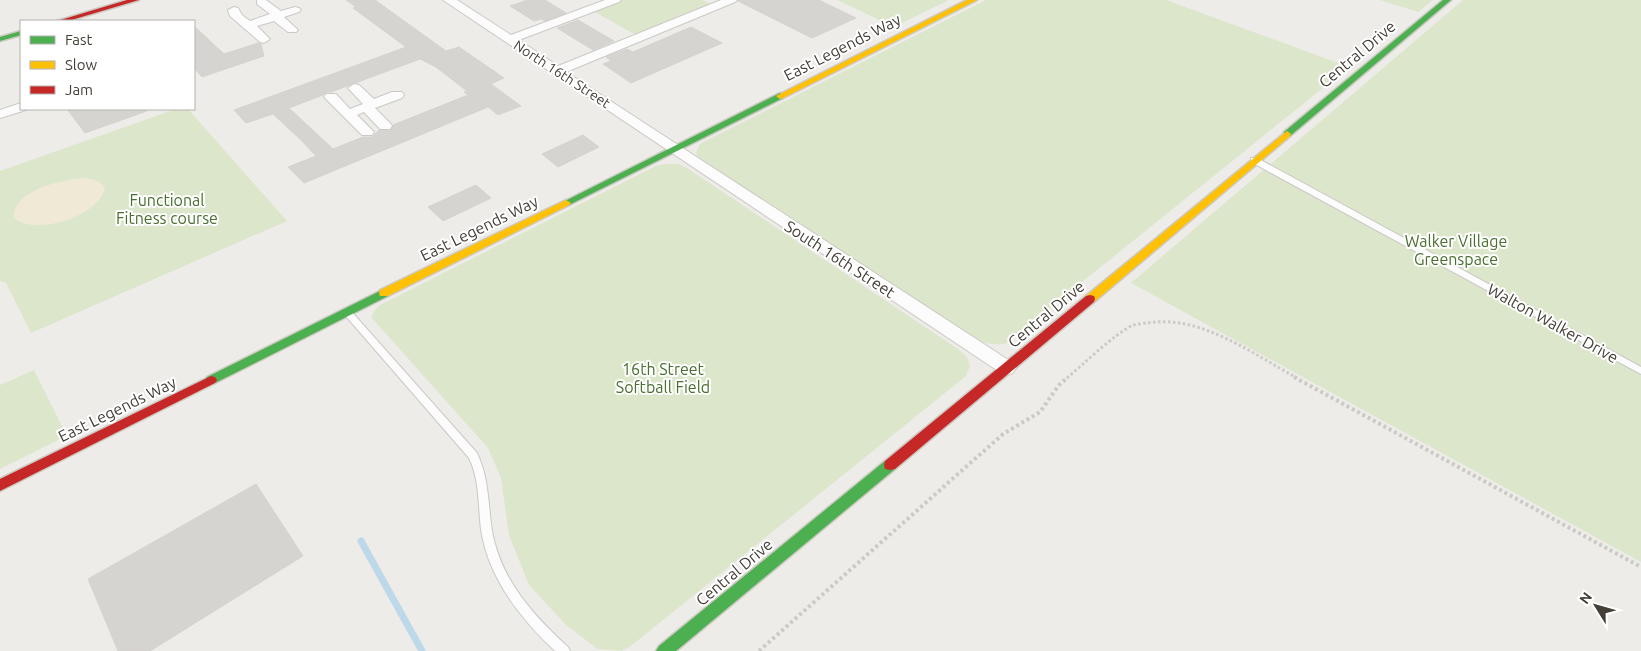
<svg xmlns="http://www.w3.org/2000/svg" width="1641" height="651" viewBox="0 0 1641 651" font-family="Ubuntu,sans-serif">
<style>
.green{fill:#dce6cb}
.sand{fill:#f0e9d5}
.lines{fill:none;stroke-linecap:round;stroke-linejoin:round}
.stream{stroke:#bdd9e9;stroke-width:7}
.building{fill:#d6d4d0;stroke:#d6d3cf;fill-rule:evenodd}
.lane-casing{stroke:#cbc8c5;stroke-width:2}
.street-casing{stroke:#cbc8c5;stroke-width:2}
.fast-casing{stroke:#ccc9c1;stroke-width:3}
.slow-casing{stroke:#ccc9c1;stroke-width:3}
.jam-casing{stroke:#ccc9c1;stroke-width:3}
.path-far1{stroke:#cccac6;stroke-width:3;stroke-dasharray:2.5 2.5;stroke-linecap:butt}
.path{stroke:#cccac6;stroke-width:4;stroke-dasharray:3 3;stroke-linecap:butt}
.lane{fill:#fcfcfc;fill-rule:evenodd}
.street{fill:#fcfcfc;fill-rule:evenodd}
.fast{fill:#4caf50;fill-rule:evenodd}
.slow{fill:#ffc107;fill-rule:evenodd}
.jam{fill:#c62828;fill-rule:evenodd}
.labels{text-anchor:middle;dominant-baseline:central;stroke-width:4;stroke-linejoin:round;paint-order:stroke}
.far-street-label{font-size:14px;fill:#433e36;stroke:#fff}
.street-label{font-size:16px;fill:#433e36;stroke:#fff}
.park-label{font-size:16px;fill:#4a6f2f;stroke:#fff}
</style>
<rect width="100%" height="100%" fill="#eeece9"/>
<!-- green -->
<path class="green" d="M620,0H702L712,5L636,35L593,11Z
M837,0H949L894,27Z
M986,0H1166L1349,67L1005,344C991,345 981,343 969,336L698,157L696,153L700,144L705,141Z
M1380,0H1433L1418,12Z
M1463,0H1641V562L1131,283Z
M176,109H188L287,221L31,333L6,283L0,281V171Z
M669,164H678L687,168L958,349L967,357L970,366L966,376L632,645L622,651L598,649L567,626L529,585L509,535L501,478L488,448L371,317L378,306L658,165Z
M34,370L65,432L62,438L0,469V385Z"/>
<!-- sand -->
<path class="sand" d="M83,178C92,179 99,179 105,188C100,216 35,237 14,218C13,190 61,180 83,178Z"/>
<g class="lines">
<!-- stream -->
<path class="stream" d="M361,541L422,651"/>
</g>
<!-- building -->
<path class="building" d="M346,0H375L446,51L459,47L504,78L491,84L521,106L498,115L488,107L304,183L288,167L316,156L300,139L273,114L246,123L234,110L406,47L353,8L356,7ZM420,59L436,67L467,91L464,92L468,95L393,125L390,131L379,130L372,137H363L333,149L289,108L323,95L326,92H331Z
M527,0H545L566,13L545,21L541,19L534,21L510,6Z
M739,0H819L856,18L812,38L738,1Z
M578,20L614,41L593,50L557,28Z
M194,26L224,54L258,43L261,44L264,56L202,77L194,68Z
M691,27L722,43L631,83L603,64L611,61L606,57L627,49L633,52Z
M67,109H147V111L85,133Z
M583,135L599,147L558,167L542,154Z
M476,185L491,198L443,221L428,207Z
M256,484L303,556L150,651H118L88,579Z"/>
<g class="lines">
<defs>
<path id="lane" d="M1251,158H1257L1641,367V374L1251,162Z
M347,309L350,310L477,453C489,478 488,504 492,531C501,580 533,615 568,647L570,651H555C520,618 489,579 481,530C478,505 480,481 469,458L344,314L343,312L344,310Z"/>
<path id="street" d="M257,0H266L281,11L295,7L299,8L301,10L299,12L284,17L298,30L296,32H288L274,21L257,26L270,39L264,43L260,42L230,16L228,10L234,7L238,8L242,15L250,21L270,14L257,4Z
M443,0H457L511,35L605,0H621L619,2L519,40L558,66L721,0H737L735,2L566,72L1013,363L1016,368L1013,373L1007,375L1001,373Z
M354,84L359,85L374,99L392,92H402L404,95L402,98L375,108L390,123L392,126L390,129H380L364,112L357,115L374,132L372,135H362L324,97L326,94H336L350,109L363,104L348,88Z
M21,103V109L26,110L0,118V110Z"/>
<path id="fast" d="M1443,0H1451L1290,136H1284V132Z
M21,31V35L0,41V37Z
M780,93L784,96L783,98L569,205H563L561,203Z
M384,289L388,290L389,293L388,296L215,383H207L205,380L207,377Z
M890,460L895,461L896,465L895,469L676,651H656L659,646L885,461Z"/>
<path id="slow" d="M967,0H977L783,98L780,99L776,96Z
M1287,131L1291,134L1290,136L1094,302H1086L1085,299L1086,296Z
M566,200L571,203L569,205L388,296H380L379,293L380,290Z"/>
<path id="jam" d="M127,0H139L68,21H57Z
M1090,295L1094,296L1095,299L1094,302L895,469L890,470L885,469L884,465L885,461L1086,296Z
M211,376L215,377L217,380L215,383L0,491V479Z"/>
</defs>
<!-- lane casing -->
<use href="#lane" class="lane-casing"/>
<!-- street casing -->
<use href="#street" class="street-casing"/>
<!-- fast casing -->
<use href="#fast" class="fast-casing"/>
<!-- slow casing -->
<use href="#slow" class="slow-casing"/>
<!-- jam casing -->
<use href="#jam" class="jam-casing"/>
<!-- path-far1 -->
<path class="path-far1" d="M1067,378C1085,363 1113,335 1133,325C1138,324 1144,323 1148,323C1200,314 1253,354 1297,378"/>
<!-- path -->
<path class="path" d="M1294,377L1641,567
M759,651L1003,434L1040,412L1059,385L1068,377"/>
<!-- lane -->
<use href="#lane" class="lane"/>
<!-- street -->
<use href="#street" class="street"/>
<!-- fast -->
<use href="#fast" class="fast"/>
<!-- slow -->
<use href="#slow" class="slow"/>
<!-- jam -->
<use href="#jam" class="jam"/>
</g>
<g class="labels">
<!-- far-street labels -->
<g class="far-street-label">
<text transform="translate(562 74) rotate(33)">North 16th Street</text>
</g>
<!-- street labels -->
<g class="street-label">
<text transform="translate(842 47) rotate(-27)">East Legends Way</text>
<text transform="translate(1357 54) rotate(-40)">Central Drive</text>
<text transform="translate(479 228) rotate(-26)">East Legends Way</text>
<text transform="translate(840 259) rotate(33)">South 16th Street</text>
<text transform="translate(1046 314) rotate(-40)">Central Drive</text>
<text transform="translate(1553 323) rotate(29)">Walton Walker Drive</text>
<text transform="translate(117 409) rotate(-26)">East Legends Way</text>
<text transform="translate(734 572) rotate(-40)">Central Drive</text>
</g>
<!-- park labels -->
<g class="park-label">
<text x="167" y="200">Functional<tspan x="167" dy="18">Fitness course</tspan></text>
<text x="1456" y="241">Walker Village<tspan x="1456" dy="18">Greenspace</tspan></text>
<text x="663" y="369">16th Street<tspan x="663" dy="18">Softball Field</tspan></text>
</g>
</g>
<!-- legend -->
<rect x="20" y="20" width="175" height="90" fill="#ffffff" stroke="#b4b2af"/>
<rect x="30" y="36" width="25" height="8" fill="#4caf50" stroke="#b4b2af"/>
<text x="65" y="45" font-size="15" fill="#433e36">Fast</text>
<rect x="30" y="61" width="25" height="8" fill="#ffc107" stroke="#b4b2af"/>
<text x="65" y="70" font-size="15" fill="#433e36">Slow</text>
<rect x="30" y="86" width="25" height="8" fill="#c62828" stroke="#b4b2af"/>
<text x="65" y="95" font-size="15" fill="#433e36">Jam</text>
<!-- north arrow -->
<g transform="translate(1596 606) rotate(307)" stroke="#ffffff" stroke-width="4" paint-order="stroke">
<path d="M0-4L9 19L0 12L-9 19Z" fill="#433e36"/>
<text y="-8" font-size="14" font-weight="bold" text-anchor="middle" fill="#433e36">N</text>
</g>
</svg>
